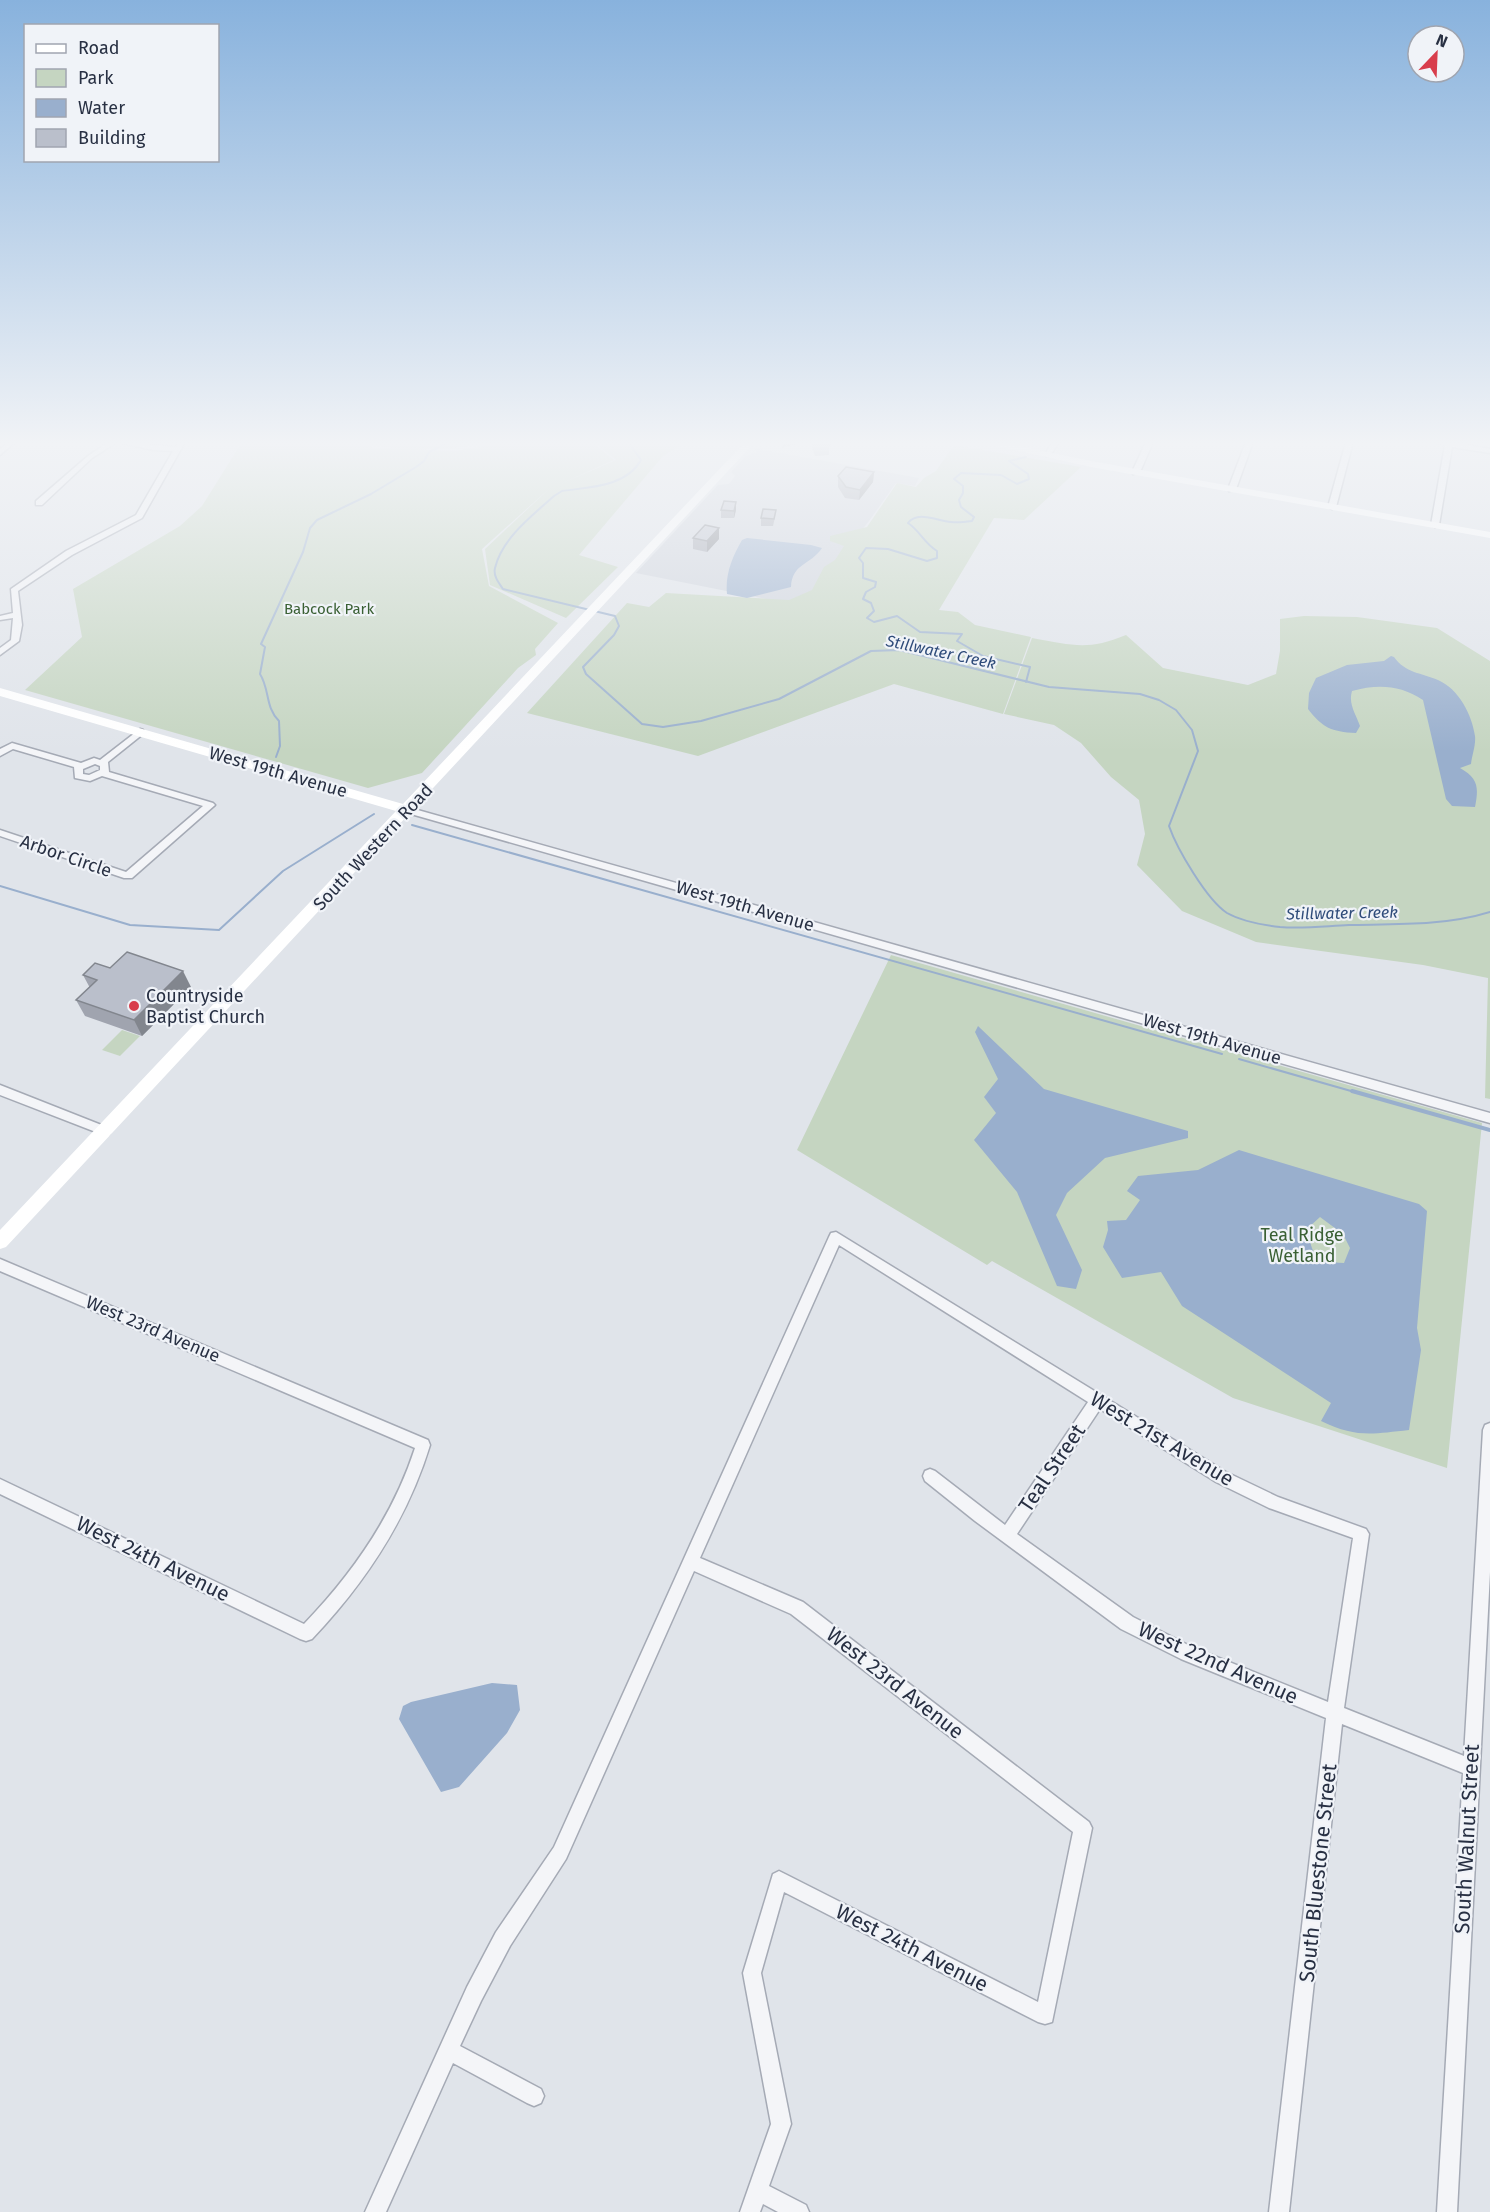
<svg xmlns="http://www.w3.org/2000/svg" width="1490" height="2212" viewBox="0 0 1490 2212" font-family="'Fira Sans',sans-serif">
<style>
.built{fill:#ced3dc}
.green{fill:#c5d5c1}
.water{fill:#99afcd;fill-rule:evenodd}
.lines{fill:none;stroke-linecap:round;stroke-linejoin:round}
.stream-far1{stroke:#99afcd;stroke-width:2}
.stream{stroke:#99afcd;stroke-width:4}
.street-casing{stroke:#a5aab5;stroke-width:3}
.street{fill:#f4f5f8;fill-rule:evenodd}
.secondary{fill:#fff;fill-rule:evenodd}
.wall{fill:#a0a4af}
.shaded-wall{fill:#82868e}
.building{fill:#babfcb;stroke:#82868e;stroke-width:1.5}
.poi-dot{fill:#d83d4c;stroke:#f0f3f8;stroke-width:2}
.labels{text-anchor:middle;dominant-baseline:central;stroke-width:4.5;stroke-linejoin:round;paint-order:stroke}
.far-park-label{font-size:15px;fill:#3a6034;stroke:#f0f3f8}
.far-water-label{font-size:16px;font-style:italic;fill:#2f4c7a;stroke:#f0f3f8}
.street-label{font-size:18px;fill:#283043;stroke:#f0f3f8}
.poi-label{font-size:18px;fill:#283043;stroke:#f0f3f8;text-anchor:start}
.park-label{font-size:18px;fill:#3a6034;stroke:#f0f3f8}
.near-street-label{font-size:21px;fill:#283043;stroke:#f0f3f8}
</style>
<rect width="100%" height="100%" fill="#e0e4ea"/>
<!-- built -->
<path class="built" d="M753,448L919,478L915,486L896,483L869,521L801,606L636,573L718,485L729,484L735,476L731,472L746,456L757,452Z"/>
<!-- green -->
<path class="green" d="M242,442H355L375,448L455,451L510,442H592L614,460L558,485L616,460L594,442H686L663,456L579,555L618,567L566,618L490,585L485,549L551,487L482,549L489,586L558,623L535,649L536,655L518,668L422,773L368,788L25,690L82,637L73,589L180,526L202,506Z
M361,442H499C455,449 406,454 361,442Z
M954,445L1081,467L1024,520L994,518L939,610L958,612L975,625L1031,637L1003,714L894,684L698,756L527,713L627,603L649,607L666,593L789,600L812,590L824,567L835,560L844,546L830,541V536L867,527L897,483L916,487L924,478L936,471Z
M1304,616L1357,617L1437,628L1490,661V1099L1485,1098L1488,978L1423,965L1256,942L1182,911L1137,865L1145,834L1139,800L1111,777L1081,743L1054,725L1004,714L1032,638C1073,645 1087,651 1126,635L1163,668L1248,685L1276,674L1280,651V619Z
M891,955L1482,1123L1447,1468L1233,1398L992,1261L987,1265L797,1150Z
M122,1030L140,1036L120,1056L102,1050Z"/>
<!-- water -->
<path class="water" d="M747,538L811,545L822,548C811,565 792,563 791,587L747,598L727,594C725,575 732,557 742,540Z
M1391,656L1394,657C1405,673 1422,673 1438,680C1459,689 1472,715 1475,736C1476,745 1472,755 1471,764L1460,768C1478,778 1479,787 1475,807L1452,806L1446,799L1423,700C1400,685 1378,684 1352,691C1348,704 1356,714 1360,726L1356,733C1331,732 1322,727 1308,709L1309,693L1316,678L1347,665L1384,661Z
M978,1026L1044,1089L1188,1131V1138L1105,1158L1067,1193L1056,1215L1082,1270L1076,1289L1057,1286L1017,1192L974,1140L996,1113L984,1097L998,1079L975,1032Z
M1239,1150L1419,1204L1427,1211L1417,1328L1421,1350L1409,1430C1372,1434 1356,1438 1321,1421L1331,1403L1182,1306L1161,1272L1122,1278L1103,1247L1108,1230L1107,1221L1126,1220L1140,1200L1127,1191L1138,1176L1198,1170ZM1320,1217L1343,1234L1350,1248L1344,1263C1314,1262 1312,1256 1308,1228Z
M492,1683L517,1685L520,1710L507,1733L459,1787L441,1792L399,1719L403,1706L411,1702Z"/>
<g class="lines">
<!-- stream-far1 -->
<path class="stream-far1" d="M628,442L641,460C626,487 589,487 562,491L554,496C533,515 502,538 495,568C493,576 499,583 503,589L615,616L619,626L614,635L583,667L586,674L642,724L663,727L701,721L779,699L871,651L899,650L1049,687L1140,694L1159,700L1176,710L1192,730L1198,751L1169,826C1177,849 1207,900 1227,913C1243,922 1262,925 1280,927C1303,929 1326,926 1349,925C1396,924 1445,926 1490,912
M1033,446L1034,442
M1026,457L1009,461L1028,474L1029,479L1017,484L1001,475L961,473L954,479L963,486V493L959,500L961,507L974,517L972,521C965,522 958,523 951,522C937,521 918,510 908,523C920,531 924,543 937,551V558L927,561L888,549L866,548L859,558L863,563V578L876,582L875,587L866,592L863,599L871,603L874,611L867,618L874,622L897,616L920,632L962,634L957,641L983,656L1030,667L1026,682
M276,757L280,746L279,721C265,707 270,690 260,674L265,647L261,644L303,552L310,528L317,520L371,494L416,467L424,461L429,452L449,442
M412,825L1222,1054
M0,886L130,925L219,930L283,871L374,814
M1239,1059L1358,1093"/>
<!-- stream -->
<path class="stream" d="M1352,1091L1490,1130"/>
<defs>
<path id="street" d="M8,442H15L0,455V449Z
M109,442H117L92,458L42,505H36V501L88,456Z
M118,442L176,447L178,442H185L142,518L72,555L18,591L22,625L19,641L0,655V648L11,640L13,618L0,620V616L13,613L11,589L66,551L136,515L173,451L153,450Z
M1052,442H1059L1050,456H1046L1045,455Z
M1146,442H1153L1140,472L1133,474L1132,472Z
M1246,442H1253L1236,489L1229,491L1228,489Z
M1346,442H1353L1336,507L1332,509L1328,507Z
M1434,442H1452L1490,449V453L1452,447L1439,525L1435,527L1431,525L1445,445Z
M140,729L143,730V734L108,762L109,772L213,803L215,805L132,878H124L0,836V830L126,872L203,806L102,776L90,781L75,778L74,767L13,749L0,756V749L12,743L81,763L94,758L100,760ZM95,764L100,766V770L89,775L83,774V769Z
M407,807L1490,1113V1123L404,812V808Z
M0,1085L109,1128L111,1131L109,1134H101L0,1095Z
M836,1232L1226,1472L1278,1497L1366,1529L1369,1534L1344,1708L1464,1756L1483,1430L1485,1425L1490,1423V1572L1457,2212H1437L1463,1773L1342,1724L1289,2212H1269L1326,1718L1181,1659L1121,1629L975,1521L925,1481L923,1476L925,1471L930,1469L935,1471L1005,1525L1088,1402L839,1245L700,1558L803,1602L1089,1822L1092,1828L1052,2022L1045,2024L1038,2022L784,1892L761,1973L791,2124L769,2186L806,2205L809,2212H778L763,2204L760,2212H740L771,2124L743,1973L773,1874L779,1871L785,1874L1038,2002L1073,1832L791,1614L694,1571L566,1859L510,1946L481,2001L460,2046L541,2089L544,2096L541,2103L534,2106L527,2103L453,2063L386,2212H365L467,1987L496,1932L554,1847L829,1237L831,1233ZM1100,1409L1216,1482L1269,1508L1353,1538L1328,1702L1192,1647L1133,1617L1017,1534Z
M0,1259L428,1440L430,1445C407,1520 366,1582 312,1639L306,1641L300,1639L0,1494V1479L304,1624C353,1573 393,1516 415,1448L0,1271Z"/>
</defs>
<!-- street casing -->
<use href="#street" class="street-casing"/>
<!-- street -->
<use href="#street" class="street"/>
<!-- secondary -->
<path class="secondary" d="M745,442H755L6,1247L0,1249V1230L396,811L0,696V688L403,804Z
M979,442H999L1091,461L1490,532V538L1091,467Z"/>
</g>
<!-- wall -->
<path class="wall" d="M810,442H834L829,447V455L815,456Z
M874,472L873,482L859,500L845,498L838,487V476Z
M721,510H736L734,518H721Z
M776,510L775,517L773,526H761V518Z
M719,528V539L707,552L693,549V538Z
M110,968L191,987L142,1036L85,1016L76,1000L90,988L83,975Z"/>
<!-- shaded-wall -->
<path class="shaded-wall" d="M783,442H804L782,448Z
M874,472L873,482L859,500L860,490Z
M736,502V510L734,518V511Z
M719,528V539L707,552V541Z
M183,971L191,987L142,1036L134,1020Z"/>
<!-- building -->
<path class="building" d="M846,467L874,472L860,490L846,487L838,476Z
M724,501L736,502L734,511L721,510Z
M763,509L776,510L774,519L761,518Z
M705,525L719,528L707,541L693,538Z
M127,952L183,971L134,1020L76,1000L97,980L83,975L95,963L110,968Z"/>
<!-- sky -->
<linearGradient id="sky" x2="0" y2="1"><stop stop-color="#88b2dd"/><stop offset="0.59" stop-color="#f1f3f6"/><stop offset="1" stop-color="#f1f3f6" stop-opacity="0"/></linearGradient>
<rect width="1490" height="752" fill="url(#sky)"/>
<!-- markers -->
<circle class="poi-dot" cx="134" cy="1006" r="6"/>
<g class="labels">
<!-- far-park labels -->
<g class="far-park-label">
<text x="329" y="609">Babcock Park</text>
</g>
<!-- far-water labels -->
<g class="far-water-label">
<text transform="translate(941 652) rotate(12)">Stillwater Creek</text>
<text transform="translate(1342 913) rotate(-1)">Stillwater Creek</text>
</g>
<!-- street labels -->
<g class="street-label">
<text transform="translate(278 772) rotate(16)">West 19th Avenue</text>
<text transform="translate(373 847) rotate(-47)">South Western Road</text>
<text transform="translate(66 856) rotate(19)">Arbor Circle</text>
<text transform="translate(745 906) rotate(16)">West 19th Avenue</text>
<text transform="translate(1212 1039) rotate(16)">West 19th Avenue</text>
<text transform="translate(153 1329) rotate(23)">West 23rd Avenue</text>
</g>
<!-- poi labels -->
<g class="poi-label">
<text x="146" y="996">Countryside<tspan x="146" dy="21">Baptist Church</tspan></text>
</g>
<!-- park labels -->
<g class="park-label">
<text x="1302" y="1235">Teal Ridge<tspan x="1302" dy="21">Wetland</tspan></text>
</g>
<!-- near-street labels -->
<g class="near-street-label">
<text transform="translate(1162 1439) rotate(31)">West 21st Avenue</text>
<text transform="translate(1052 1468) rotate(-56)">Teal Street</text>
<text transform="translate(153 1559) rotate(26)">West 24th Avenue</text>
<text transform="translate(1218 1663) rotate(24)">West 22nd Avenue</text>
<text transform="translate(895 1683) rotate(38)">West 23rd Avenue</text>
<text transform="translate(1467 1839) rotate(-87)">South Walnut Street</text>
<text transform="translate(1318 1873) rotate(-84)">South Bluestone Street</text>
<text transform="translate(912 1948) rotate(27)">West 24th Avenue</text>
</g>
</g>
<!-- legend -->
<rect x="24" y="24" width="195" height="138" fill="#f0f3f8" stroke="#a0a5b0" stroke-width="1.5"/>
<rect x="36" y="44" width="30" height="9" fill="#ffffff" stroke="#a0a5b0" stroke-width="1.5"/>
<text x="78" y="54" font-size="18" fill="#283043">Road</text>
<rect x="36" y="69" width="30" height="18" fill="#c5d5c1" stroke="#a0a5b0" stroke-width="1.5"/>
<text x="78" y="84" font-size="18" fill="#283043">Park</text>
<rect x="36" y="99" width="30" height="18" fill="#99afcd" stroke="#a0a5b0" stroke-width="1.5"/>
<text x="78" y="114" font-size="18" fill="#283043">Water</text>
<rect x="36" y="129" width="30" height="18" fill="#babfcb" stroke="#a0a5b0" stroke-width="1.5"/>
<text x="78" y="144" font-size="18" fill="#283043">Building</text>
<!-- north arrow -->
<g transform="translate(1436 54) rotate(23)"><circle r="28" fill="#f0f3f8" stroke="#a0a5b0" stroke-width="1.5"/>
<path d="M0-4.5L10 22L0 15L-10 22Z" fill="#d83d4c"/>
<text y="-9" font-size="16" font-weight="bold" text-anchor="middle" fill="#283043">N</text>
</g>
</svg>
